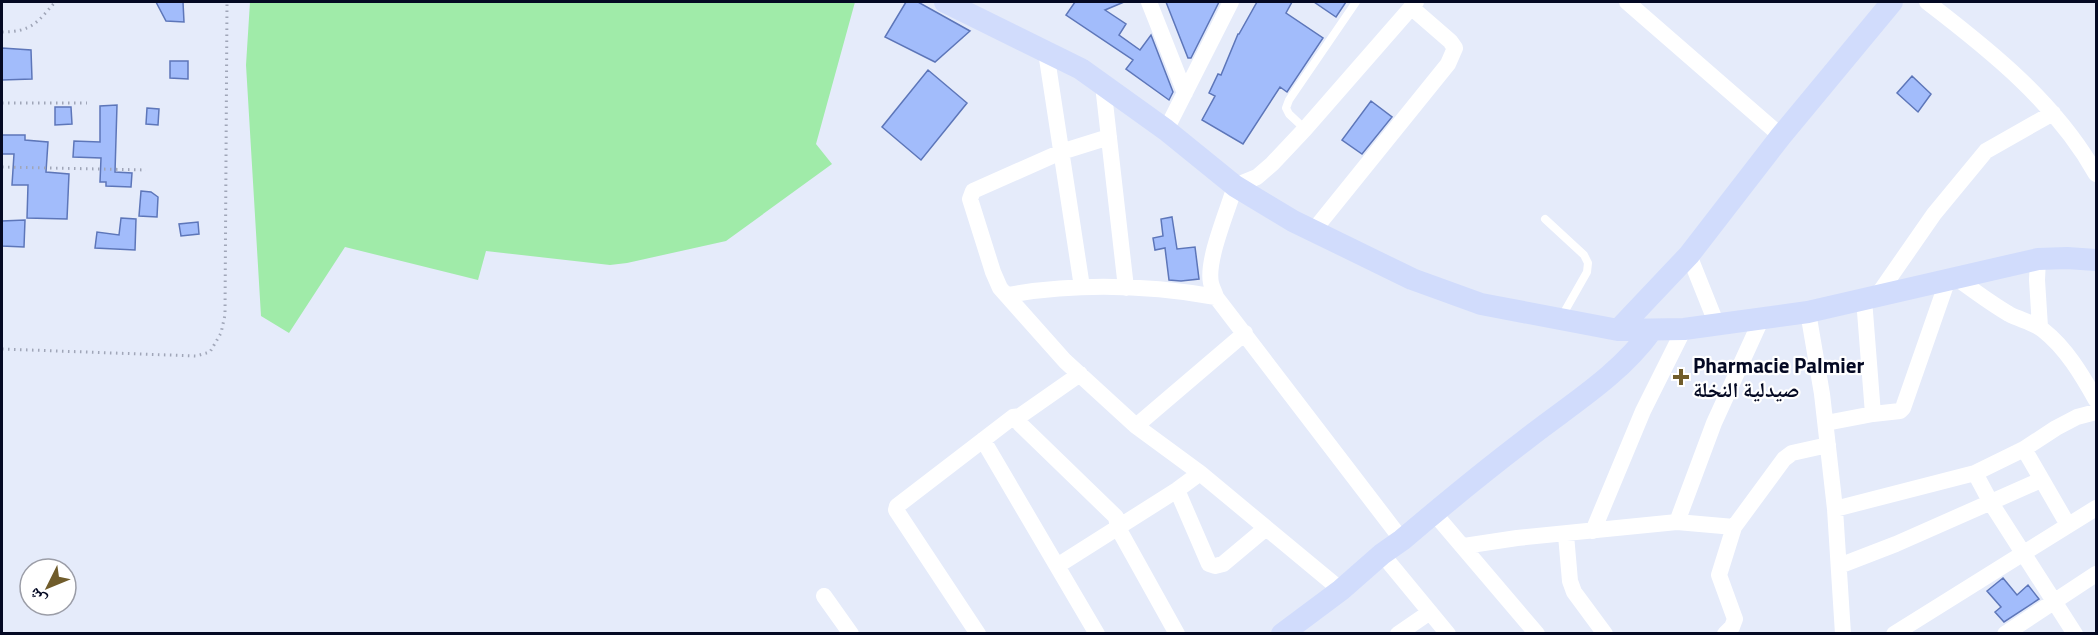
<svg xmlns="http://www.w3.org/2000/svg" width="2098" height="635" viewBox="0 0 2098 635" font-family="'Titillium Web','Noto Naskh Arabic',sans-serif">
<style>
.green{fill:#a0eba9}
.building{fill:#a2bcfb;stroke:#5d76b9;stroke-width:1.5}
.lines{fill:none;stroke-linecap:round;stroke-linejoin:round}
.path{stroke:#a0a6b8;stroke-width:3;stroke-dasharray:1.5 4.5;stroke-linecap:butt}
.lane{stroke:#fff;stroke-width:8}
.street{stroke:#fff;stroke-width:16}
.secondary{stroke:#d1dcfc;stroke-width:22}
.poi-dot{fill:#705c2b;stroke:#fff;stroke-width:2}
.labels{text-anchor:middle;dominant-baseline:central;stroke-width:4.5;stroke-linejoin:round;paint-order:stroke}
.poi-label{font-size:21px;font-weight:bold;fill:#040923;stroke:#fff;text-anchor:start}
</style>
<rect width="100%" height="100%" fill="#e5ebfa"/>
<!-- green -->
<path class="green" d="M250,2H855L816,144L832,164L726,241L627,263L610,265L486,251L478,280L345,247L289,333L261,316L246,65Z"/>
<!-- building -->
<path class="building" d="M156,2H183L184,22L166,21Z
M906,2H918L970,31L935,62L885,37Z
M1075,2H1124L1105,10L1126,24L1119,35L1140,50L1151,35L1173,92L1169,100L1126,69L1133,60L1066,15Z
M1166,2H1219L1191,58H1188Z
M1257,2H1292L1286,13L1323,38L1287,92L1280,87L1243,144L1202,120L1215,96L1209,93L1218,74L1221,75L1238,34H1239Z
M1314,2H1346L1336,17Z
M2,48L31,50L32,79L2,80Z
M170,61H188V79L170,78Z
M928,70L967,103L921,160L882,127Z
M1912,76L1931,94L1918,112L1897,93Z
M1371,101L1392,117L1362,154L1342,140Z
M117,105L115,172L132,173L131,187L106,186V182H100L101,158L73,157L74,141L100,142V106Z
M55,107H71L72,124L55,125Z
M147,108L159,109L158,125L146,124Z
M2,135H25V140L48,142L46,172L69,174L67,219L27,218L28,185H12L14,154H2Z
M141,191L151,192L158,197L157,217L139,216Z
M1172,217L1177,249L1195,247L1199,279L1181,281L1169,280L1165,248L1155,250L1153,238L1163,236L1161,219Z
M121,218L136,219L135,250L95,248L97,232L119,235Z
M25,220L24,247L2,246V221Z
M198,222L199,234L181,236L179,224Z
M2003,578L2017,595L2028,585L2039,599L2004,622L1995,612L2001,607L1987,591Z"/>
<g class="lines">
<!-- path -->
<path class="path" d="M2,32C31,32 37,23 55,2
M2,103H87
M2,167L146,170
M2,349L196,356L210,352L221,333L225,315L227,2"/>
<!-- lane -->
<path class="lane" d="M1305,129L1289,114L1286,108L1289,100L1356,2
M1545,219L1584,255L1588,263L1587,272L1562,316"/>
<!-- street -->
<path class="street" d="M1149,2L1185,93
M1627,2L1781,136
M1927,2C1991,51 2056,103 2096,174
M1046,52L1082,287
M1103,85L1126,288
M1166,130L1231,2
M1109,137L1061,152L973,191L970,199L993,272L1000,288L1065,361L1136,426L1200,473L1341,590
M1314,230L1448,64L1455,48L1450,41L1412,8
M1689,255L1717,325
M2038,259L2037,280L2040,327
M1955,277C1973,290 1990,303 2009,314C2020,320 2033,322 2043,330C2066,348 2082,375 2096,400
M1008,295C1077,283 1148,285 1216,297
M1877,296L1934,214L1986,151L2053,113
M1808,312L1822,394L1835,509L1843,634
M1080,374L1020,416L1019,419L1020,424L1116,517L1118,528L1177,634
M1873,414L1900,411L1903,408L1948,279
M1826,423L1873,414L1864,299
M1136,426L1245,333
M983,440L1057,566
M2024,449L2068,525
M1975,473L1991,503L2075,634
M1177,490L1209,564L1215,566L1223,564L1266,528
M1835,509L1975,473L2024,449L2056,428L2077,417L2096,412
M1434,513L1537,634
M1677,522L1714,423L1761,320
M1593,531L1643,411L1684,329
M1566,535L1570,581L1574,592L1605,634
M1402,540L1216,297C1215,293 1212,288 1211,283C1206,260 1228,210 1235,186L1257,177L1272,164L1305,129L1416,2
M1464,546L1517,538L1677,522L1734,527
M1382,554L1448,634
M1839,566L1896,544L2041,480
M824,596L851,634
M978,634L896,510L897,506L1013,417L1020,416
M1097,634L1057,566L1177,490L1200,473
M1398,634L1430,612
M1725,634L1732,627L1735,619L1719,575L1734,527L1784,459L1792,453L1828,445
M1894,634L2096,508
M2005,634L2096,574"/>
<!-- secondary -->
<path class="secondary" d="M945,2L1081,69L1166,130L1235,186L1293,221L1412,279L1481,304L1618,330L1684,329L1808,312L2038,259L2067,258L2096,260
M1618,330L1689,255L1781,136L1892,2
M1282,634L1341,590L1382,554L1402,540C1442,506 1482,473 1524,441C1568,406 1618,377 1652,330"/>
</g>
<!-- markers -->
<path class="poi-dot" d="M1678 368h6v6h6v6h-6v6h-6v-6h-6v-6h6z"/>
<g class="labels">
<!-- poi labels -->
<g class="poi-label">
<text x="1693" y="365">Pharmacie Palmier<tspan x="1693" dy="24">صيدلية النخلة</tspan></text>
</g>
</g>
<!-- border -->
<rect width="2098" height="635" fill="none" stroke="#040923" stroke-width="6"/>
<!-- north arrow -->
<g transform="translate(48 587) rotate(227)"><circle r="28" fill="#ffffff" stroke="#9b9da7" stroke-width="1.5"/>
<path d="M0-4.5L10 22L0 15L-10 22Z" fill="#705c2b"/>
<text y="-9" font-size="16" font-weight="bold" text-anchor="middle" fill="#040923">ش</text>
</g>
</svg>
